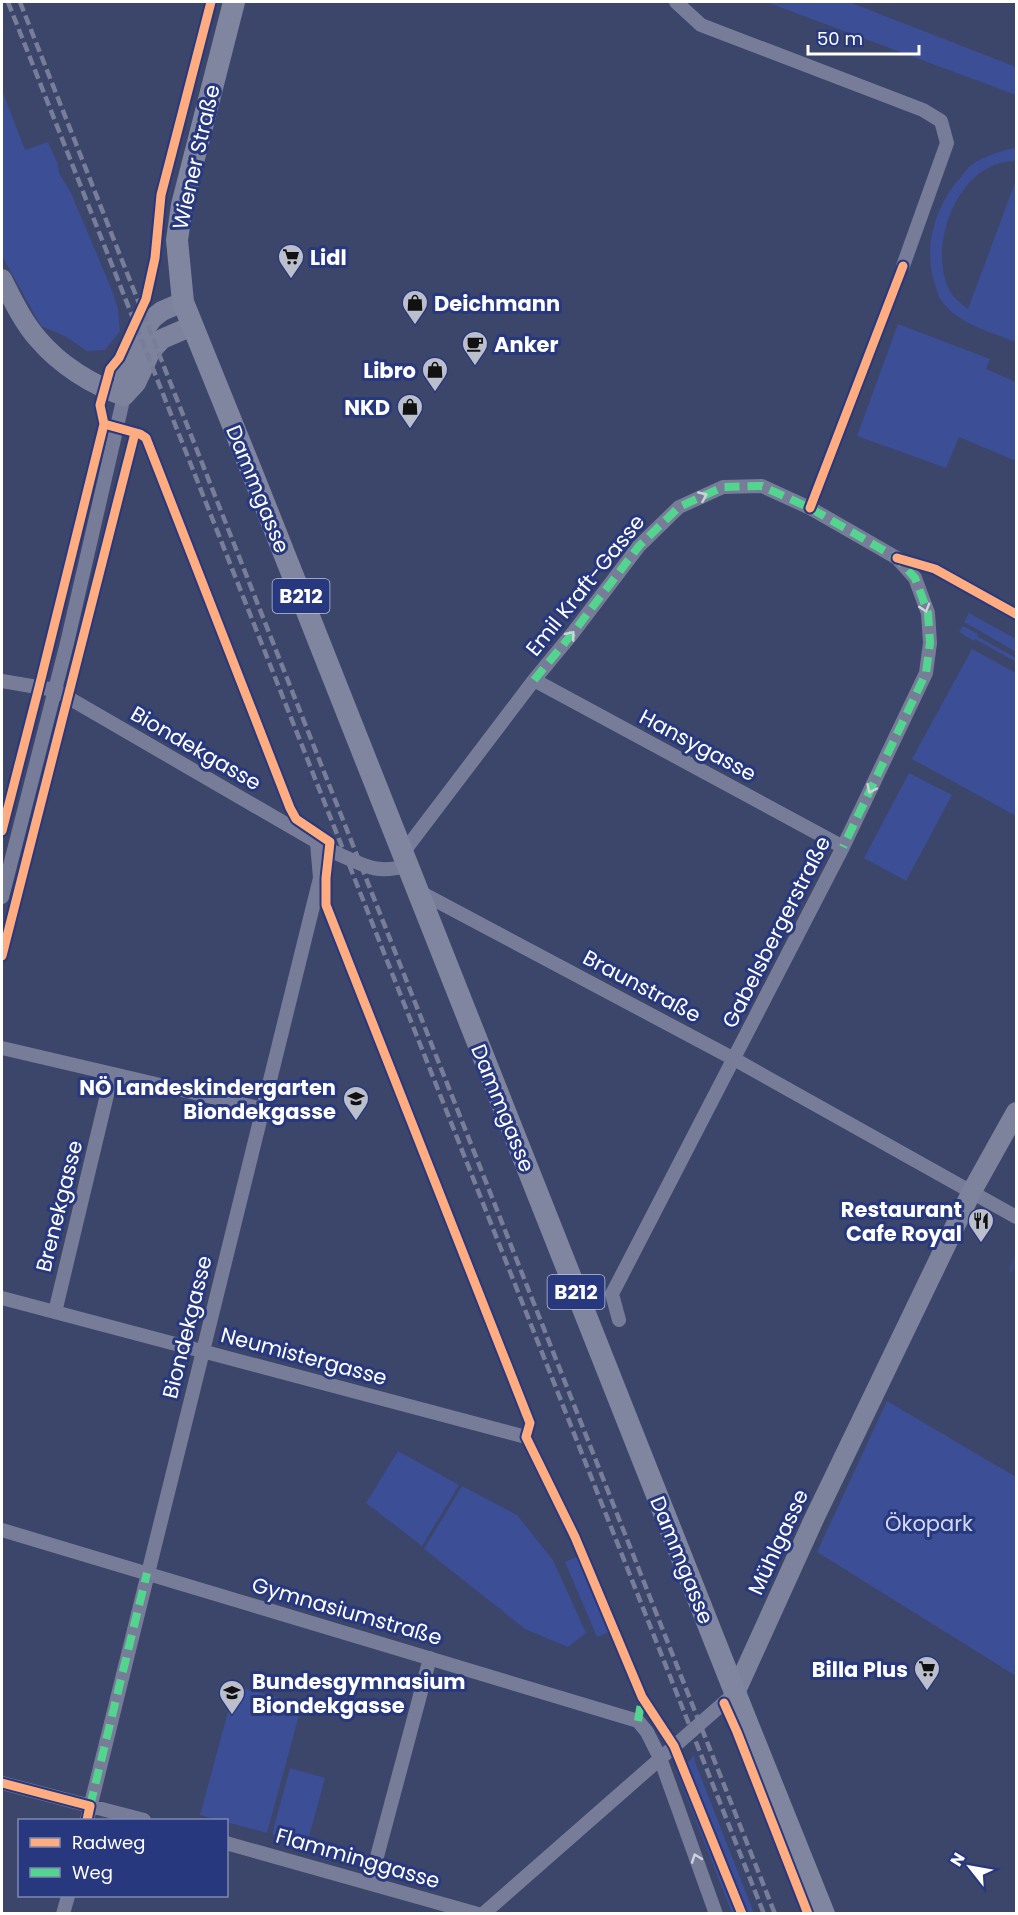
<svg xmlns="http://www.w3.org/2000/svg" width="1018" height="1915" viewBox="0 0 1018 1915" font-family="Poppins,sans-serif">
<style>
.green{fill:#3c4e95}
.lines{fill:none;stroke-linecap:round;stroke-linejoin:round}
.stream{stroke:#3f4a7c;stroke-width:4.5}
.street{stroke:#777d99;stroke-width:14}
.secondary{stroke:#7d829d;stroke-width:20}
.primary{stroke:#8086a0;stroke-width:22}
.rail{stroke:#787d98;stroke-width:4.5;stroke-dasharray:10 4.5;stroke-linecap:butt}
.quiet{stroke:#53d58f;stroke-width:8;stroke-dasharray:15 8;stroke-linecap:butt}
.cycleway-casing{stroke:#28387e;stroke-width:13}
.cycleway{stroke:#ffac80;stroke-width:9}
.oneway{stroke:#cfd2db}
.labels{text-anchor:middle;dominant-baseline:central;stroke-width:6;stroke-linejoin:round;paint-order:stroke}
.shield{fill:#28387e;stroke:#bec3d8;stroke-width:1.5}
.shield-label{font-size:20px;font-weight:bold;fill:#fff}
.street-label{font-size:21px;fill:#fff;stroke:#28387e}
.poi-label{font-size:21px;font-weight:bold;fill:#fff;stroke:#28387e;text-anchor:end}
.park-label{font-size:21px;fill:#d1d8f4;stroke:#28387e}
</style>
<rect width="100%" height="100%" fill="#3c456a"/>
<!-- green -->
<path class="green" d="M766,2H849L1016,67V95Z
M2,90L25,150L48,142L57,162L59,173L71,193L111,288L118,309L120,331L105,350L87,351L65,336L41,326L2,256Z
M1014,148H1016V161C960,160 927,243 949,289C952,297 962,304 968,309L1016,180V342C991,332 957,324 941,300C938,297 937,291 936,287C922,250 934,208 959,179C963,174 966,169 971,165C984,156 998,152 1014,148Z
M898,324L990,359L986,369L1016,382V461L959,437L946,468L857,436Z
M969,613L1016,639V652L964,622Z
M963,626L978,634L977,636L1016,658V662L975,639L974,641L959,632Z
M972,649L1016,673V816L912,759Z
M909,773L952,795L906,881L864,858Z
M887,1401L1016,1477V1676L817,1552Z
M398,1451L459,1485L422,1546L366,1503Z
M462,1486L517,1515L553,1560L586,1633L568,1647L525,1629L424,1549Z
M586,1553L618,1628L597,1637L565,1562Z
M235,1686L302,1704L267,1833L200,1815Z
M694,1755L695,1762L754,1913H732L678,1775Z
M290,1768L325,1778L307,1844L272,1834Z"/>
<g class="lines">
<!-- stream -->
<path class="stream" d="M1011,1270L1016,1258"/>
<!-- street -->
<path class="street" d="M676,2L701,25L923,110L941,121L947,143L903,266
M534,680L843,847
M2,681L55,690L336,853C365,866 375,874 407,866
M402,854L534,680L572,634L639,546L679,507L723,487L762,486L810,508L897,558L915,578L928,613L930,643L926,673L843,847L612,1294L619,1320
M418,891L734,1059L1016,1217
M2,897L67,643L124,396
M2,1048L263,1109
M2,1298L526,1437
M55,1312L112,1074
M2,1530L638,1721L647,1732L660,1758L716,1914
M2,1783L144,1820
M87,1820L320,878L317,843
M226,1843L478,1914
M370,1883L430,1658
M63,1914L68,1896
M483,1914L735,1693"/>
<!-- secondary -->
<path class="secondary" d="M2,279C12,299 23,322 38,339C60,365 92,385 124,396
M124,396V376L144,330L153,318L162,311L183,302
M124,396L136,383L151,351L162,339L192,326
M735,1693L814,1519L972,1191L1016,1112"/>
<!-- primary -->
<path class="primary" d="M234,2L182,205L177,240L183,302L255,480L746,1720L824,1914"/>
<!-- rail -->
<path class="rail" d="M8,2L764,1914
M20,2L775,1914"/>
<!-- quiet -->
<path class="quiet" d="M534,680L572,634L639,546L679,507L723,487L762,486L810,508L897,558L915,578L928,613L930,643L926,673L843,847
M638,1721L642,1697
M90,1806L147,1573"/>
<defs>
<path id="cycleway" d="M104,424L140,434L146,438L290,808L296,819L330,842L326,878V905L530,1423L526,1437L575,1537L642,1697L674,1746L742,1914
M810,508L903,266
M897,558L935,569L1016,614
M2,831L39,687L104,424L100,405L110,369L119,358L146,299L155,258L161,195L211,2
M2,956L135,433
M724,1703L737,1732L808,1914
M2,1783L90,1806L87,1820"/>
</defs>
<!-- cycleway casing -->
<use href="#cycleway" class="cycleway-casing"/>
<!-- cycleway -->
<use href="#cycleway" class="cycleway"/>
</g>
<!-- one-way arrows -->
<defs><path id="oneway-chevron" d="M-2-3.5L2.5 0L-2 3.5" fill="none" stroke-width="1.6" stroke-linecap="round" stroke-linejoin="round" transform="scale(1.5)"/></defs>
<g class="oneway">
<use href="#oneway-chevron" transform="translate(703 496) rotate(-24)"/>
<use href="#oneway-chevron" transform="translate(925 608) rotate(73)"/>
<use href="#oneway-chevron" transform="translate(571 635) rotate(-51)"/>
<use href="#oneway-chevron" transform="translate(871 789) rotate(115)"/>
<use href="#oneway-chevron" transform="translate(696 1858) rotate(-110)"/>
</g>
<!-- icons -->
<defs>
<symbol id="supermarket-pin" viewBox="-11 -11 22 30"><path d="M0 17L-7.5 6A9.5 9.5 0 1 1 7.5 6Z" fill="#bbbecb" stroke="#28387e"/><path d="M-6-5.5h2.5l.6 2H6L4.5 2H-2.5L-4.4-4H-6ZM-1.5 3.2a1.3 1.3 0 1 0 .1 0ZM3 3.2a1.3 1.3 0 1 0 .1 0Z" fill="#111"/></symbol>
<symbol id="shop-pin" viewBox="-11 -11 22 30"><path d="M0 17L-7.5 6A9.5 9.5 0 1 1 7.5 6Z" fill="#bbbecb" stroke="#28387e"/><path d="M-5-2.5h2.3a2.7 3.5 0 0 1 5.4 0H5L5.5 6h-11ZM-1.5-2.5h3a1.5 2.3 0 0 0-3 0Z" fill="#111"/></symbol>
<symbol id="cafe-pin" viewBox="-11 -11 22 30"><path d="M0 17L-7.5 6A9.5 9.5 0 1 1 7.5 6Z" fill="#bbbecb" stroke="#28387e"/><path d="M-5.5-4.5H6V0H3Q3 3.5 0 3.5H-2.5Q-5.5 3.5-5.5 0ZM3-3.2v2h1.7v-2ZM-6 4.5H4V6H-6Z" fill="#111"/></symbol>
<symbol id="school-pin" viewBox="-11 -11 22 30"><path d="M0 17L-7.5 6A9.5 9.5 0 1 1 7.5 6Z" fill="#bbbecb" stroke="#28387e"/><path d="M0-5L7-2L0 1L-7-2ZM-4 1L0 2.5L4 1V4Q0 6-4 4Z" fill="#111"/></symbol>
<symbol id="restaurant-pin" viewBox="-11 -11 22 30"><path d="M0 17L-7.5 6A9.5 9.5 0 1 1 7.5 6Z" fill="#bbbecb" stroke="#28387e"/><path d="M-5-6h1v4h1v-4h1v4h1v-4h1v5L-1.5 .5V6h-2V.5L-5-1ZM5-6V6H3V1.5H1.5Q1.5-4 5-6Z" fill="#111"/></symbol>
</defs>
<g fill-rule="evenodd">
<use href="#supermarket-pin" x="276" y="242" width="30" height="40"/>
<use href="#shop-pin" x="400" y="288" width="30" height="40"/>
<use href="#cafe-pin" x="460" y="329" width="30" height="40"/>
<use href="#shop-pin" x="420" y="355" width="30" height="40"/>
<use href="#shop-pin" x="395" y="392" width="30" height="40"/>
<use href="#school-pin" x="341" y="1084" width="30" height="40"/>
<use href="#restaurant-pin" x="966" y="1206" width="30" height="40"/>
<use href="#supermarket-pin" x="912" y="1654" width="30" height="40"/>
<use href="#school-pin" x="217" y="1678" width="30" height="40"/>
</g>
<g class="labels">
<!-- shield labels -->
<g class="shield">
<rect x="272.5" y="579" width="57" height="34" rx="4.5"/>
<rect x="547.5" y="1275" width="57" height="34" rx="4.5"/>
</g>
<g class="shield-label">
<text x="301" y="596">B212</text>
<text x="576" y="1292">B212</text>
</g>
<!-- street labels -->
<g class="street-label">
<text transform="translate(196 157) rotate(-77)">Wiener Straße</text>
<text transform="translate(258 489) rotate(68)">Dammgasse</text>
<text transform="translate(585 585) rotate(-51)">Emil Kraft-Gasse</text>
<text transform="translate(698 745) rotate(28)">Hansygasse</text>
<text transform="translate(196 748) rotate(30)">Biondekgasse</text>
<text transform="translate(776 932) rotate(-63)">Gabelsbergerstraße</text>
<text transform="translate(642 986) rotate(28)">Braunstraße</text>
<text transform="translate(503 1108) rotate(68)">Dammgasse</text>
<text transform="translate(59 1206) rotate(-76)">Brenekgasse</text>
<text transform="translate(187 1327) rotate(-76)">Biondekgasse</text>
<text transform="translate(304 1356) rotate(15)">Neumistergasse</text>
<text transform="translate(778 1542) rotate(-65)">Mühlgasse</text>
<text transform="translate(682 1560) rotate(68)">Dammgasse</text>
<text transform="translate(347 1611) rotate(16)">Gymnasiumstraße</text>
<text transform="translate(358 1858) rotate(16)">Flamminggasse</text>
</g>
<!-- poi labels -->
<g class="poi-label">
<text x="310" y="257" text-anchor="start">Lidl</text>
<text x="434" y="303" text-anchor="start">Deichmann</text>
<text x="494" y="344" text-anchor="start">Anker</text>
<text x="416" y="370">Libro</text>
<text x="390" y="407">NKD</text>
<text x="336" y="1087">NÖ Landeskindergarten<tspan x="336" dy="24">Biondekgasse</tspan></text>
<text x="962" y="1209">Restaurant<tspan x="962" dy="24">Cafe Royal</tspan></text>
<text x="908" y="1669">Billa Plus</text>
<text x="252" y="1681" text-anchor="start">Bundesgymnasium<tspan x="252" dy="24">Biondekgasse</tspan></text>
</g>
<!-- park labels -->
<g class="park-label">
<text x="929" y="1523">Ökopark</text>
</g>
</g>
<!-- border -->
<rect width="1018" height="1915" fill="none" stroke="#ffffff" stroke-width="6"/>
<!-- legend -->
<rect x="18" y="1819" width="210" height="78" fill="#28387e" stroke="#7e88b2" stroke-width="1.5"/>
<rect x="30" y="1838" width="30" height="9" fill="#ffac80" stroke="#7e88b2" stroke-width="1.5"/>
<text x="72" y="1849" font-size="18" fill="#ffffff">Radweg</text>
<rect x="30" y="1868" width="30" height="9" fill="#53d58f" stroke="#7e88b2" stroke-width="1.5"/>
<text x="72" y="1879" font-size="18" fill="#ffffff">Weg</text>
<!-- north arrow -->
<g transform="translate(970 1867) rotate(301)" stroke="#28387e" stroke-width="4.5" paint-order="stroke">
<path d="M0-4.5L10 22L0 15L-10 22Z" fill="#ffffff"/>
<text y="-9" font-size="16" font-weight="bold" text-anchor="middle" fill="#ffffff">N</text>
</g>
<!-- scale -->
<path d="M808 45v9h111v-9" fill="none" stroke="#ffffff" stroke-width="3"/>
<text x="817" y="45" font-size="18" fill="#ffffff" stroke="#28387e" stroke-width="4.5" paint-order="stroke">50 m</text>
</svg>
